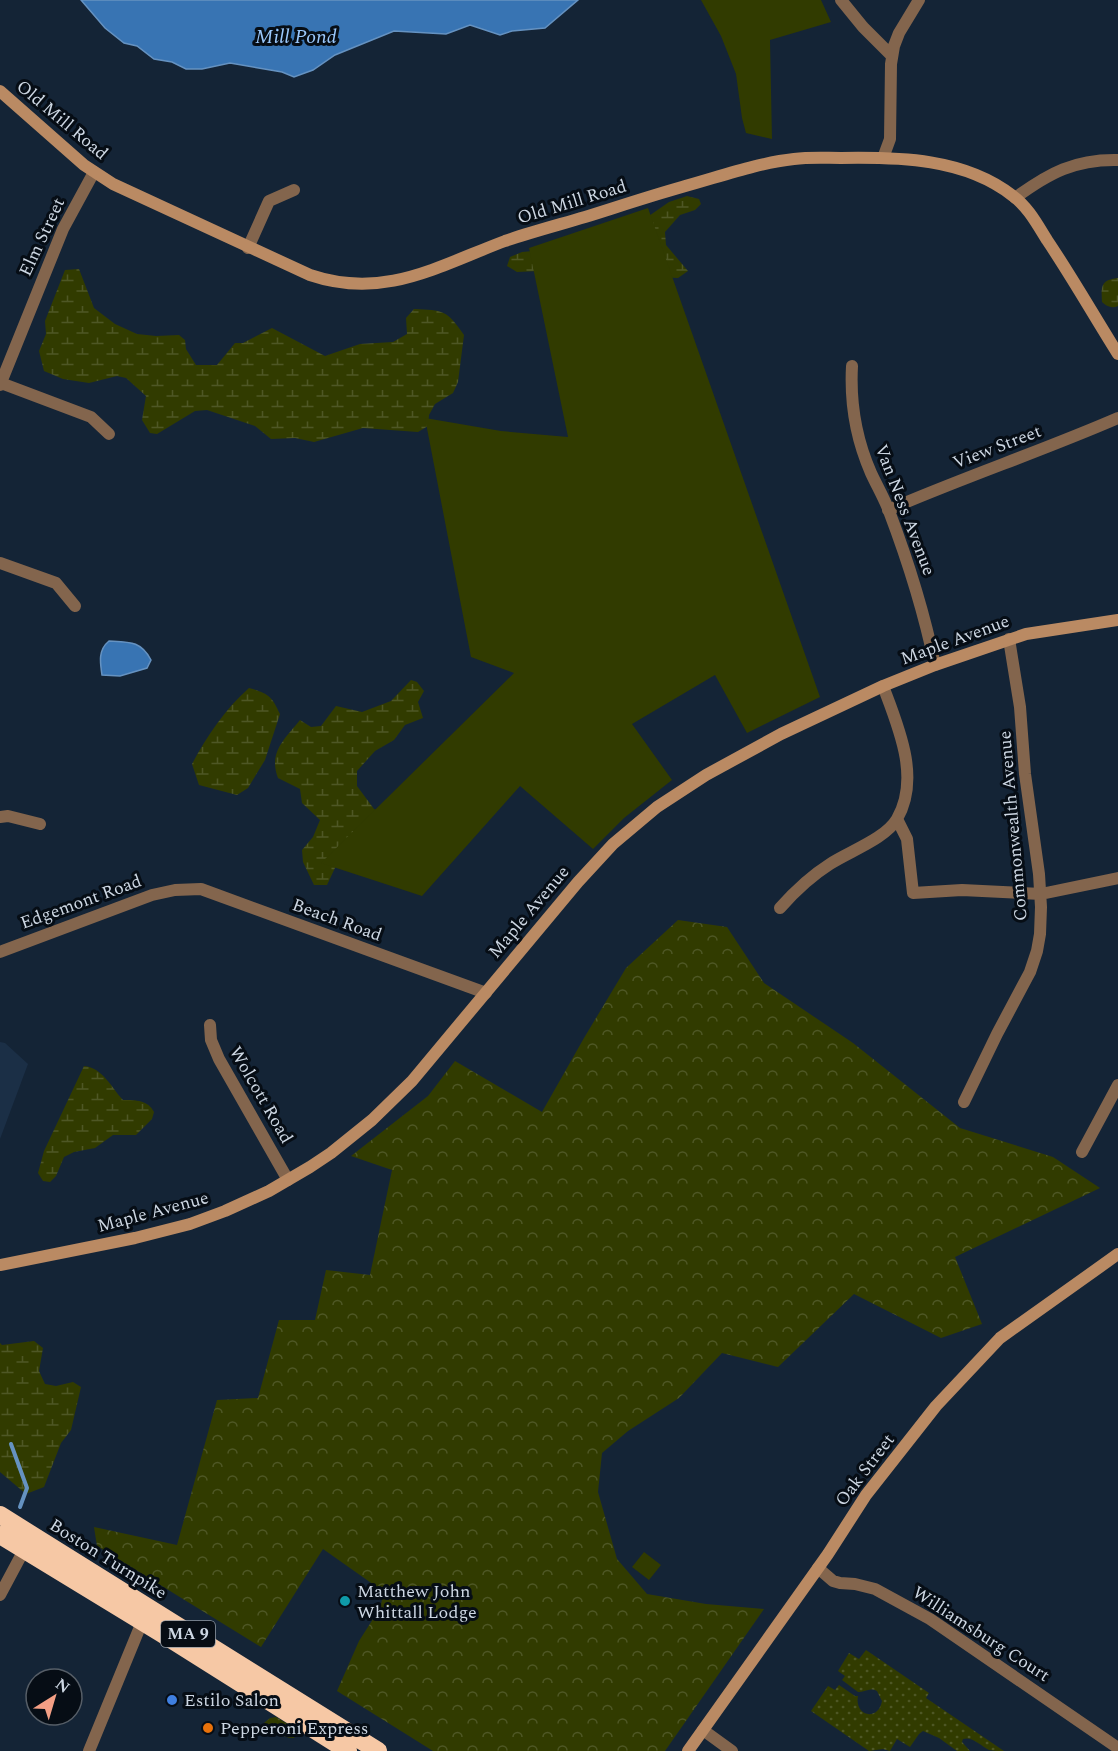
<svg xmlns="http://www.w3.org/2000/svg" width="1118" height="1751" viewBox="0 0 1118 1751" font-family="Spectral,serif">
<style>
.built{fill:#1b2f46}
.grass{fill:url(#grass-dots)}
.forest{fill:url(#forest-crowns)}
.wetland{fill:url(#wetland-marsh)}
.green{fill:#313b00}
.water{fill:#3874b3;stroke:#6592c1;stroke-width:1.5}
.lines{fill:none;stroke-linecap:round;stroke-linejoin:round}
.stream{stroke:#6592c1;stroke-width:4}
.street{stroke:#83654d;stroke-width:12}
.secondary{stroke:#ba8a63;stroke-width:12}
.highway{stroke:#f6c8a5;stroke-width:18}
.culture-dot{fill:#0f9aa8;stroke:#060d15;stroke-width:2}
.shop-dot{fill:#3f7fe0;stroke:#060d15;stroke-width:2}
.food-dot{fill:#e8710a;stroke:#060d15;stroke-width:2}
.labels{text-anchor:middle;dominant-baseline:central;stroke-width:6;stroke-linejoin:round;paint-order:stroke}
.shield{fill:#060d15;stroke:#919aa5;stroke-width:1.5}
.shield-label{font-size:16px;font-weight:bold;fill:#cdd7e3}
.street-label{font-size:18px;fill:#cdd7e3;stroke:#060d15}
.poi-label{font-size:18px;fill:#cdd7e3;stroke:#060d15;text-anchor:start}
.water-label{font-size:20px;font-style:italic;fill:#9bc9fd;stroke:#060d15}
</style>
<defs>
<pattern id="grass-dots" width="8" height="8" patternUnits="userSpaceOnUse" patternTransform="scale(1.5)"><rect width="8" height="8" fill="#313b00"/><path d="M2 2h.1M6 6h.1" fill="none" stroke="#4e5725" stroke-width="1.8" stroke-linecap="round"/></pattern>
<pattern id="forest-crowns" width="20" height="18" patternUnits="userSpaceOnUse" patternTransform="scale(1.5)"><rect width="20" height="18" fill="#313b00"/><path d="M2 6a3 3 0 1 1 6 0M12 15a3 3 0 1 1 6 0" fill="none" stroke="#4e5725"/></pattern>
<pattern id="wetland-marsh" width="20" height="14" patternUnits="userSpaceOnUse" patternTransform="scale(1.5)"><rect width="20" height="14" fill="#313b00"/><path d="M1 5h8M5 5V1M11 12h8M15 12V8" fill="none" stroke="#4e5725"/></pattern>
</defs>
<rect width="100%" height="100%" fill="#142436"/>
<!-- built -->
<path class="built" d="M0,1042L5,1043L28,1064L0,1139Z"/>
<!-- grass -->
<path class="grass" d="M866,1650L929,1693L926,1698L1004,1751C999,1751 993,1751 989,1750C981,1746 972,1736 963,1739L962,1742L970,1751H957L939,1738L923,1731L919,1734L910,1747L897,1739L890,1751L883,1749L869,1751L811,1711L828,1686L835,1690L839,1685L855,1696H858C854,1716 878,1722 882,1701L877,1691C868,1687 865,1693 858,1692L842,1680L845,1676L838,1671L849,1653L859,1659Z
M276,1717L296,1729L297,1733L294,1738C284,1739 272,1729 264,1723L270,1718Z"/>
<!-- forest -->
<path class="forest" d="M678,920L727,927L764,983L853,1043L960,1128L1053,1157L1100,1188L955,1257L982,1324L941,1338L854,1294L778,1367L722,1353L679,1398L628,1431L602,1453L598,1492L617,1559L647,1594L706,1604L764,1609L665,1751H433L337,1691L359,1641L380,1608L384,1592L323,1549L261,1647L97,1546L94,1527L177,1545L217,1400L258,1398L279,1320H315L326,1270L370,1275L392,1170L351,1156L428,1096L455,1061L542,1112L584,1038L626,968Z"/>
<!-- wetland -->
<path class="wetland" d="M687,196L699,199L701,204L695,210L680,215L665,232L666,245L688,271L678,278L539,271L517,272L507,266L510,257L522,252L555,249L646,218L669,202Z
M79,269L94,308L115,324L137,334L156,336L179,335L185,340L186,349L196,365H217L235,343H243L272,328L325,356L360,344L393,342L407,334L406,318L414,309C443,310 447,310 464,335L458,382L453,393L435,404L429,415L428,426L418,432L363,428L314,442L295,438L271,439L255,426L207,410L195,411L157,434L150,433L142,420L146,396L126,378L117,376L89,383L63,379L44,371L39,351L46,334L45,321L65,270Z
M1118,278V306C1112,309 1106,306 1102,302C1101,286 1101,280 1118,278Z
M411,680L417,682L424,691L418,702L423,718L405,725L394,740L375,751L357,771V786L374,809L387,813L341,855L327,885H314L303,862L302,850L313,837L320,820L302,803L300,789L278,778C268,752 285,739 300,720L311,727L321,726L336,706L362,712L391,701Z
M249,688C268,693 272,696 280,714L265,760L248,788L237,795L199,785L192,764C207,736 225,709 249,688Z
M84,1066C103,1068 111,1087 123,1100C136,1100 148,1100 154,1112L152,1119L136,1135H113L95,1148L74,1152L64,1157L56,1176L50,1182L43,1181L38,1173L44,1151Z
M34,1341L43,1348L39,1371L45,1384L56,1386L73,1382L81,1387L71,1430L61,1443L44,1487L26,1494L0,1472V1343L2,1345Z"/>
<!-- green -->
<path class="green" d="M701,0H821L831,22L770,40L772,139L746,133L742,118L736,74L721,36Z
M648,208L820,697L747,733L715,675L632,724L672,780L624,818L593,849L520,786L422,896L321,863L514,673L471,657L425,418L501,431L568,437L529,248Z
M644,1552L661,1565L649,1580L632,1567Z"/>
<!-- water -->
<path class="water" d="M81,0H578L545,28L512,31L500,35L470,25L446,34L394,31L335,55L313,70L294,77L282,72L230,63L202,69H186L172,62L154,59L137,46L124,43L105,28Z
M109,641C130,642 141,641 151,660L147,668L120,676L102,675C100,662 98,650 109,641Z"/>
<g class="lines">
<!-- stream -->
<path class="stream" d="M11,1444L27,1488L20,1507"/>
<!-- street -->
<path class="street" d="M841,0L863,27L892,56
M883,158L890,139L891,64L894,46L899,33L919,0
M1015,198C1049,173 1075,159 1118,160
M248,248L269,201L294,190
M852,366C850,403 856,439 871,473C877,486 884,498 889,511C908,561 924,612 935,665
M1,383L91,417L109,434
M0,385L63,229L94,172
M888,510C964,477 1042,451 1118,418
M0,563L56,583L75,606
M883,686C898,726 921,778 897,819L907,839L913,893L962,890L1041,894L1118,878
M0,817L8,816L40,824
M780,908C795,891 811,876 830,864C850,851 885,839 897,819
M0,952L152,895L175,890L201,889L486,993
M210,1025L211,1040L219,1059L288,1180
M964,1102L997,1034L1030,972L1037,951L1040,934L1041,907L1039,874L1025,774L1020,707L1009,639
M1082,1152L1118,1085
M818,1568L833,1581L840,1583L855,1584L875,1589L930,1619L1118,1748
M0,1595L24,1550
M703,1730L732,1751
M89,1751L142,1622"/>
<!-- secondary -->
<path class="secondary" d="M0,91L84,165L113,184L310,275C384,300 438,266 505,241C531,232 558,225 585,217C617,207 650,196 682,187C719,177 757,163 794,159C810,157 825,158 841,158C899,157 965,158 1013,196C1028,207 1037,224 1047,240C1072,277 1094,316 1118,354
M0,1265L135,1238L190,1224L225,1211L269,1191L310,1167L331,1153L372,1120L412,1081L578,882L613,844L657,807L706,775L781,734L883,686L935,665L1026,634L1118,620
M688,1751L828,1554L866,1495L936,1406L1000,1338L1118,1254"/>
<!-- highway -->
<path class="highway" d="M0,1515L378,1751
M0,1535L161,1633L348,1751"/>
</g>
<!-- markers -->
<circle class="culture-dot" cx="345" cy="1601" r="6"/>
<circle class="shop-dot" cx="172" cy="1700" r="6"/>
<circle class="food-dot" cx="208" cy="1728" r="6"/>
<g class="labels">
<!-- shield labels -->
<rect class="shield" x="161" y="1621" width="54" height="26" rx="4.5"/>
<g class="shield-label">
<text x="188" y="1634">MA 9</text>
</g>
<!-- street labels -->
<g class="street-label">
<text transform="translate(62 120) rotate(40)">Old Mill Road</text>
<text transform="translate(572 202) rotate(-17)">Old Mill Road</text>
<text transform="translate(42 237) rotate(-65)">Elm Street</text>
<text transform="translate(997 447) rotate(-21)">View Street</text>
<text transform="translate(905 510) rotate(69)">Van Ness Avenue</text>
<text transform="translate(955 640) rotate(-20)">Maple Avenue</text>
<text transform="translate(1013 826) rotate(-95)">Commonwealth Avenue</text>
<text transform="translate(81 902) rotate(-20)">Edgemont Road</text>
<text transform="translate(529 912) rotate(-50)">Maple Avenue</text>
<text transform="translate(337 920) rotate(20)">Beach Road</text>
<text transform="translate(261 1095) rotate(60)">Wolcott Road</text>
<text transform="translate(153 1212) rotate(-15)">Maple Avenue</text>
<text transform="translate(865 1470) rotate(-53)">Oak Street</text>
<text transform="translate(108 1559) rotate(32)">Boston Turnpike</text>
<text transform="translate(981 1634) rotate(33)">Williamsburg Court</text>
</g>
<!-- poi labels -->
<g class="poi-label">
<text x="357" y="1591">Matthew John<tspan x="357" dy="21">Whittall Lodge</tspan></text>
<text x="184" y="1700">Estilo Salon</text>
<text x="220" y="1728">Pepperoni Express</text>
</g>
<!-- water labels -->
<g class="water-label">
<text x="296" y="37">Mill Pond</text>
</g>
</g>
<!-- north arrow -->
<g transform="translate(54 1697) rotate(37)"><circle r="28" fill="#060d15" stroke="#565e67" stroke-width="1.5"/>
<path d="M0-4.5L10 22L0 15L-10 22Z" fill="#f39f85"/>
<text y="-9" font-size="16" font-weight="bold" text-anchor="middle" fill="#cdd7e3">N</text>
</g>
</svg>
